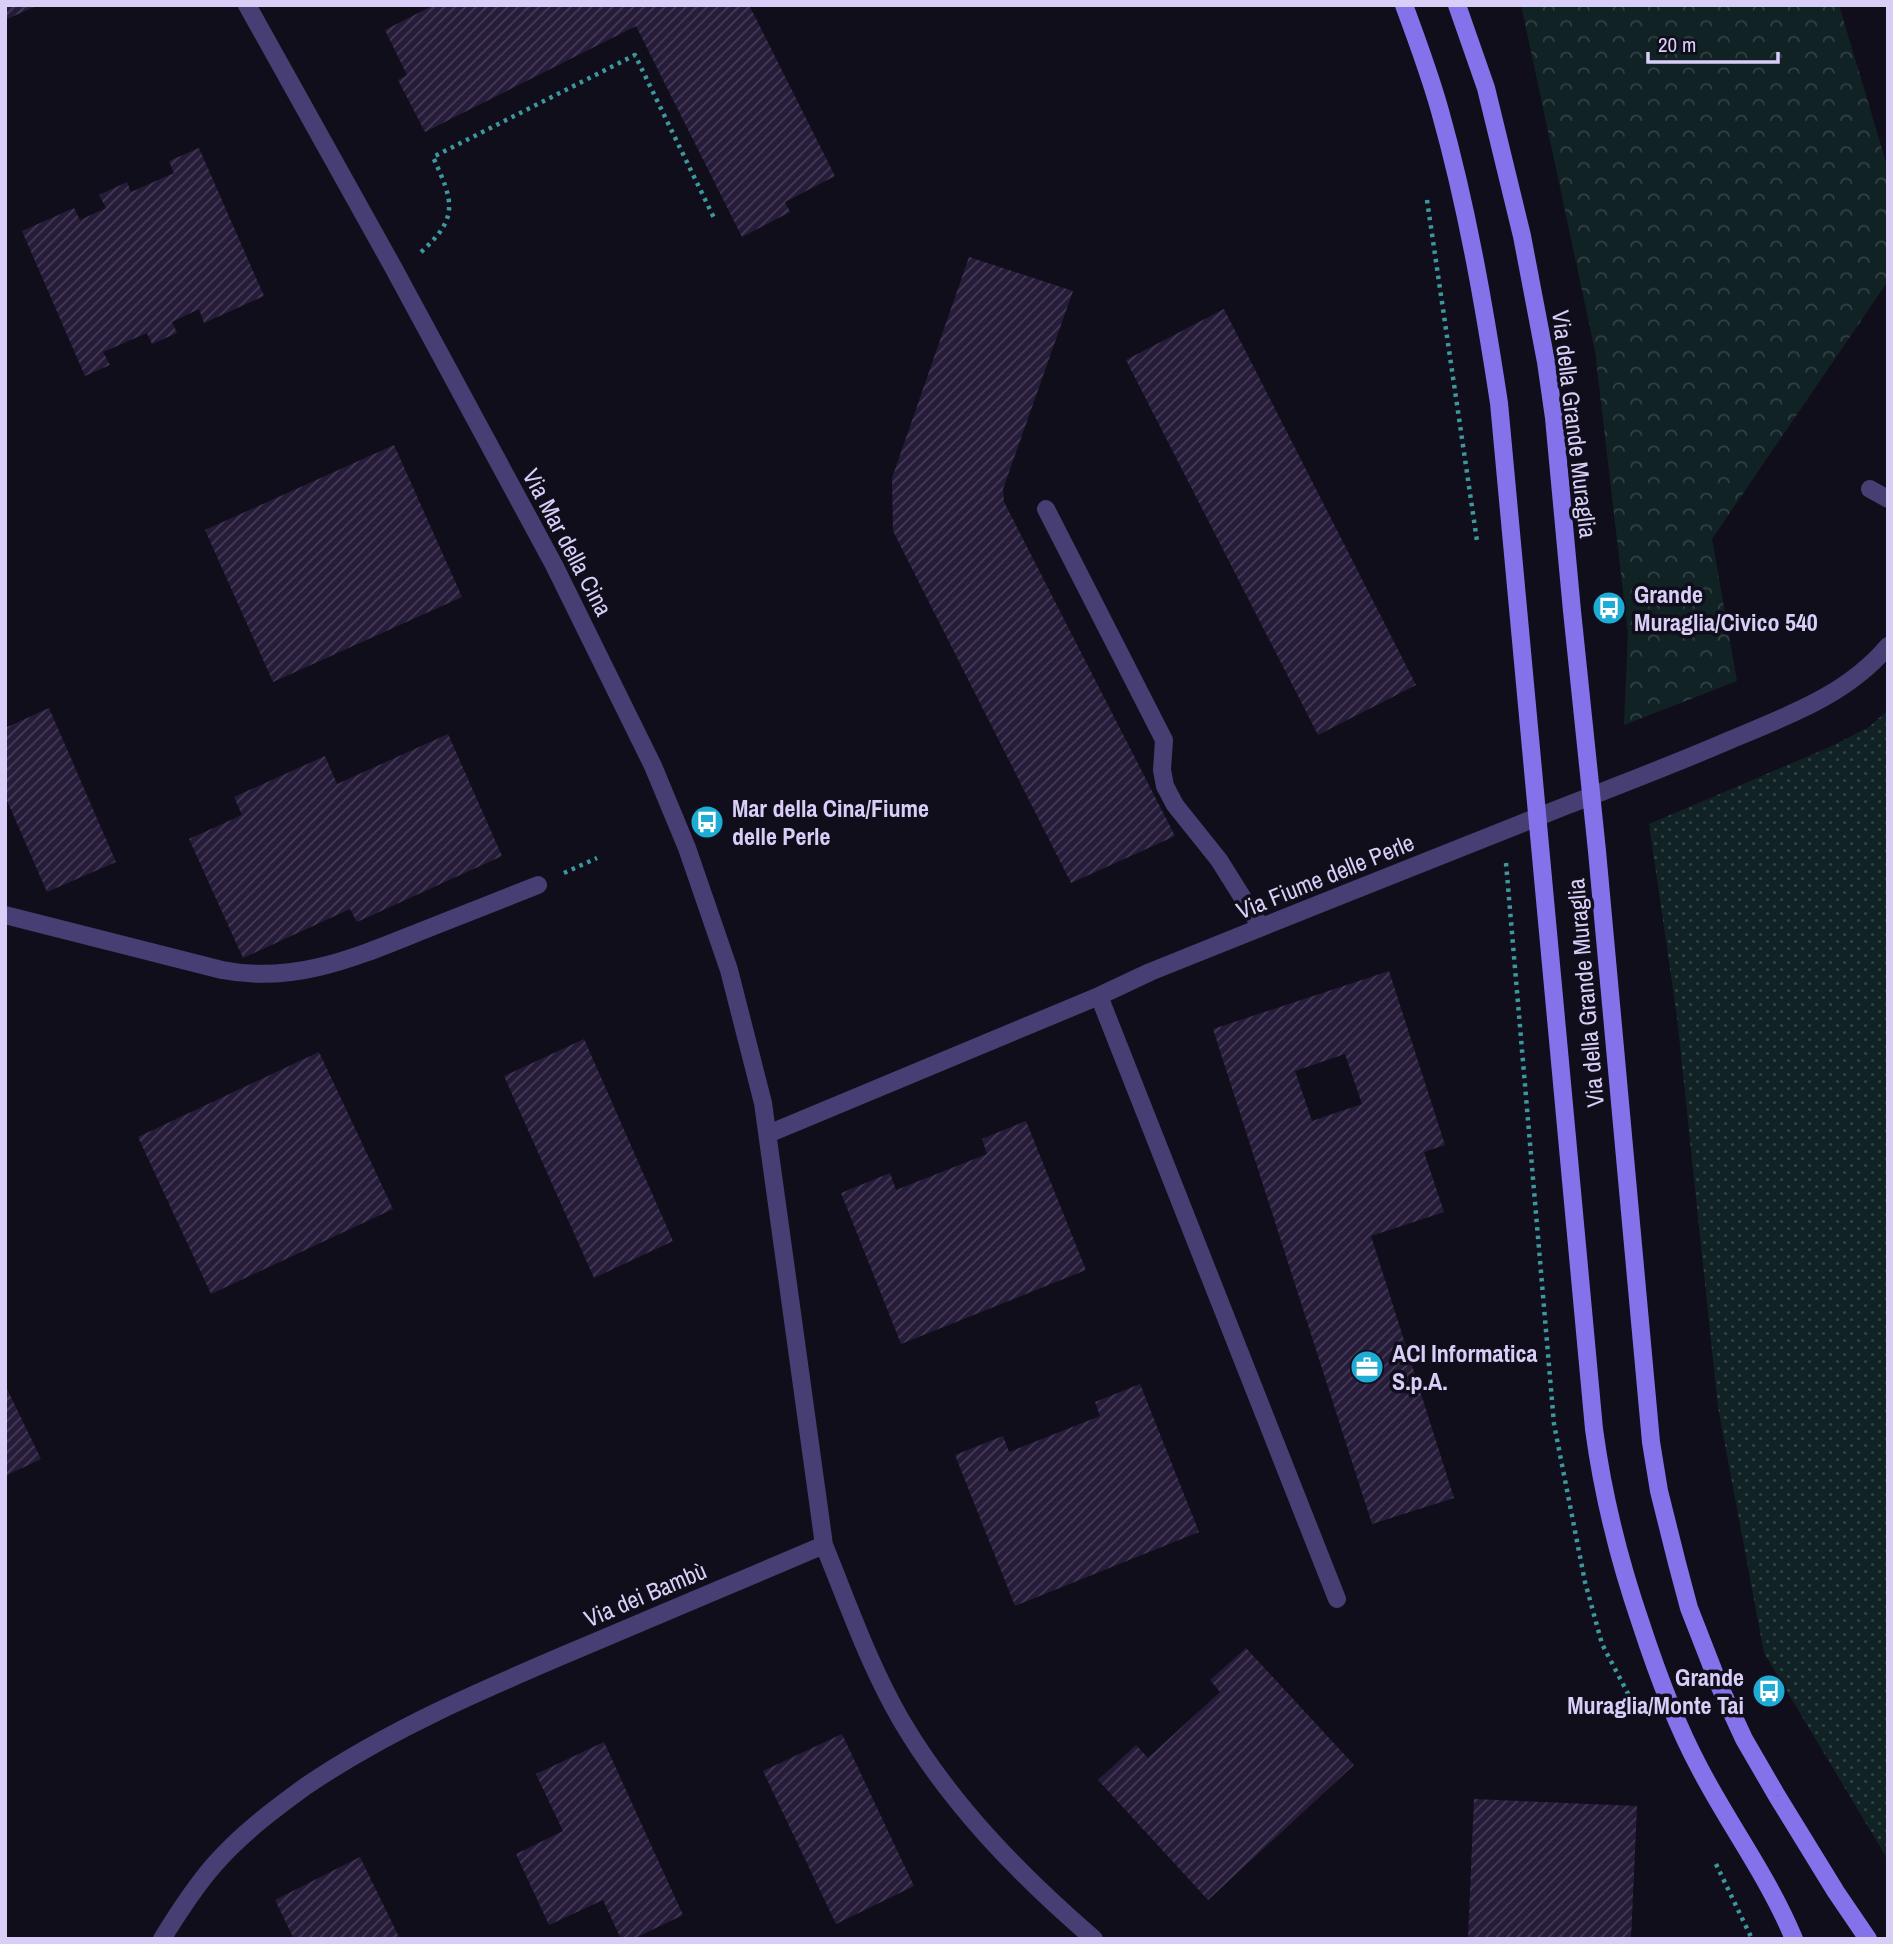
<svg xmlns="http://www.w3.org/2000/svg" width="1893" height="1944" viewBox="0 0 1893 1944" font-family="'Archivo Narrow',sans-serif">
<style>
.park{fill:url(#park-crowns)}
.garden{fill:url(#garden-dots)}
.building{fill:url(#building-hatch);fill-rule:evenodd}
.lines{fill:none;stroke-linecap:round;stroke-linejoin:round}
.path{stroke:#3c989e;stroke-width:4.5;stroke-dasharray:3.5 5;stroke-linecap:butt}
.lane{stroke:#473f74;stroke-width:18}
.street{stroke:#473f74;stroke-width:18}
.secondary{stroke:#8472eb;stroke-width:18}
.labels{text-anchor:middle;dominant-baseline:central;stroke-width:7;stroke-linejoin:round;paint-order:stroke}
.street-label{font-size:24px;fill:#d8cef8;stroke:#110e1b}
.poi-label{font-size:24px;font-weight:bold;fill:#d8cef8;stroke:#110e1b;text-anchor:start}
</style>
<defs>
<pattern id="park-crowns" width="20" height="18" patternUnits="userSpaceOnUse" patternTransform="scale(1.75)"><rect width="20" height="18" fill="#112224"/><path d="M2 6a3 3 0 1 1 6 0M12 15a3 3 0 1 1 6 0" fill="none" stroke="#334145"/></pattern>
<pattern id="garden-dots" width="8" height="8" patternUnits="userSpaceOnUse" patternTransform="scale(1.75)"><rect width="8" height="8" fill="#112224"/><path d="M2 2h.1M6 6h.1" fill="none" stroke="#334145" stroke-width="1.8" stroke-linecap="round"/></pattern>
<pattern id="building-hatch" width="6" height="6" patternUnits="userSpaceOnUse" patternTransform="scale(1.75)"><rect width="6" height="6" fill="#261c39"/><path d="M-1 1l2-2M0 6l6-6M5 7l2-2" fill="none" stroke="#453c56"/></pattern>
</defs>
<rect width="100%" height="100%" fill="#110e1b"/>
<!-- park -->
<path class="park" d="M1521,5H1839L1888,169V281L1712,539L1737,681L1624,725L1628,634L1595,351Z"/>
<!-- garden -->
<path class="garden" d="M1888,710V1860L1764,1653L1718,1407L1677,1017L1649,824L1832,746L1869,727Z"/>
<!-- building -->
<path class="building" d="M5,5H33L34,7L5,20Z
M434,5H749L835,176L785,202L790,212L742,237L636,26L425,132L398,80L407,75L385,30Z
M199,148L264,296L204,323L199,309L172,322L177,333L152,344L147,333L103,352L110,365L85,376L22,231L74,208L80,220L106,208L99,195L127,182L131,192L174,173L169,161Z
M969,257L1073,291L1003,489L1004,502L1175,836L1071,883L893,531L892,478Z
M1224,309L1416,685L1318,735L1126,360Z
M394,445L462,597L273,682L205,530Z
M49,708L116,862L47,892L5,796V728Z
M448,734L502,856L357,922L350,909L243,958L189,839L242,815L234,797L325,756L337,784Z
M1389,971L1445,1145L1424,1152L1444,1212L1371,1236L1454,1498L1372,1524L1213,1029ZM1345,1054L1362,1104L1312,1121L1295,1071Z
M584,1039L673,1241L594,1278L504,1076Z
M319,1052L393,1209L211,1294L138,1137Z
M1026,1121L1086,1270L901,1344L841,1193L890,1173L896,1190L987,1154L982,1139Z
M1140,1384L1199,1532L1015,1606L955,1455L1003,1436L1009,1452L1100,1416L1095,1402Z
M5,1385L41,1459L5,1476Z
M1246,1648L1354,1765L1208,1900L1098,1780L1136,1745L1148,1758L1220,1692L1210,1680Z
M842,1734L914,1886L836,1924L763,1771Z
M604,1742L683,1915L633,1939H621L603,1900L549,1925L516,1854L563,1831L536,1774Z
M1474,1799L1637,1806L1631,1939H1468Z
M360,1857L400,1939H294L275,1900Z"/>
<g class="lines">
<!-- path -->
<path class="path" d="M1427,200L1477,541
M421,252C460,217 453,201 433,157L635,55L715,220
M1506,863L1554,1424L1585,1582L1602,1644L1635,1707
M564,873L597,858
M1716,1864L1752,1939"/>
<!-- lane -->
<path class="lane" d="M1870,489L1888,499
M1046,509L1164,740L1162,770L1165,786L1175,805L1219,860L1261,927"/>
<!-- street -->
<path class="street" d="M5,915L222,970C294,984 354,958 419,932C458,917 498,901 538,885
M1099,996L1337,1599
M768,1134L1099,996L1150,972C1289,916 1429,860 1568,805C1622,784 1677,763 1730,740C1787,716 1847,695 1888,646
M824,1545C848,1604 869,1665 901,1720C951,1805 1020,1875 1094,1939
M162,1939C178,1913 194,1888 214,1865C241,1834 273,1810 306,1786C390,1729 482,1690 576,1650C659,1615 741,1580 824,1545L763,1103L729,970L687,848L653,766L554,565L393,267L247,5"/>
<!-- secondary -->
<path class="secondary" d="M1404,5C1417,40 1430,75 1440,111C1467,207 1484,305 1499,403L1594,1429C1603,1496 1619,1560 1641,1624C1657,1673 1675,1722 1699,1767C1729,1825 1769,1878 1794,1939
M1457,5L1486,88L1522,236L1546,362L1554,418L1572,611L1597,851L1651,1442L1659,1491L1677,1563L1689,1608L1719,1685L1744,1739L1777,1796L1836,1892L1868,1939"/>
</g>
<!-- icons -->
<defs>
<symbol id="bus-disc" viewBox="-11 -11 22 22"><circle r="9.5" fill="#1eacd4" stroke="#110e1b"/><path d="M-5-6H5V4H4V6H2V4H-2V6H-4V4H-5ZM-3.5-4V0h7V-4ZM-3.5 1.2v1.5H-2V1.2ZM2 1.2v1.5H3.5V1.2Z" fill="#fff"/></symbol>
<symbol id="office-disc" viewBox="-11 -11 22 22"><circle r="9.5" fill="#1eacd4" stroke="#110e1b"/><path d="M-6-3h4V-5.5h4V-3h4V5H-6ZM-1-4.5V-3h2v-1.5ZM-6 0V1H6V0Z" fill="#fff"/></symbol>
</defs>
<g fill-rule="evenodd">
<use href="#bus-disc" x="1590" y="589" width="38" height="38"/>
<use href="#bus-disc" x="688" y="803" width="38" height="38"/>
<use href="#office-disc" x="1348" y="1348" width="38" height="38"/>
<use href="#bus-disc" x="1750" y="1672" width="38" height="38"/>
</g>
<g class="labels">
<!-- street labels -->
<g class="street-label">
<text transform="translate(1575 424) rotate(83)">Via della Grande Muraglia</text>
<text transform="translate(568 542) rotate(62)">Via Mar della Cina</text>
<text transform="translate(1325 876) rotate(-22)">Via Fiume delle Perle</text>
<text transform="translate(1585 993) rotate(-95)">Via della Grande Muraglia</text>
<text transform="translate(645 1594) rotate(-23)">Via dei Bambù</text>
</g>
<!-- poi labels -->
<g class="poi-label">
<text x="1634" y="594">Grande<tspan x="1634" dy="28">Muraglia/Civico 540</tspan></text>
<text x="732" y="808">Mar della Cina/Fiume<tspan x="732" dy="28">delle Perle</tspan></text>
<text x="1392" y="1353">ACI Informatica<tspan x="1392" dy="28">S.p.A.</tspan></text>
<text x="1744" y="1677" text-anchor="end">Grande<tspan x="1744" dy="28">Muraglia/Monte Tai</tspan></text>
</g>
</g>
<!-- border -->
<rect width="1893" height="1944" fill="none" stroke="#d8cef8" stroke-width="14"/>
<!-- scale -->
<path d="M1648 52v10h130v-10" fill="none" stroke="#d8cef8" stroke-width="3.5"/>
<text x="1658" y="52" font-size="21" fill="#d8cef8" stroke="#110e1b" stroke-width="5" paint-order="stroke">20 m</text>
</svg>
